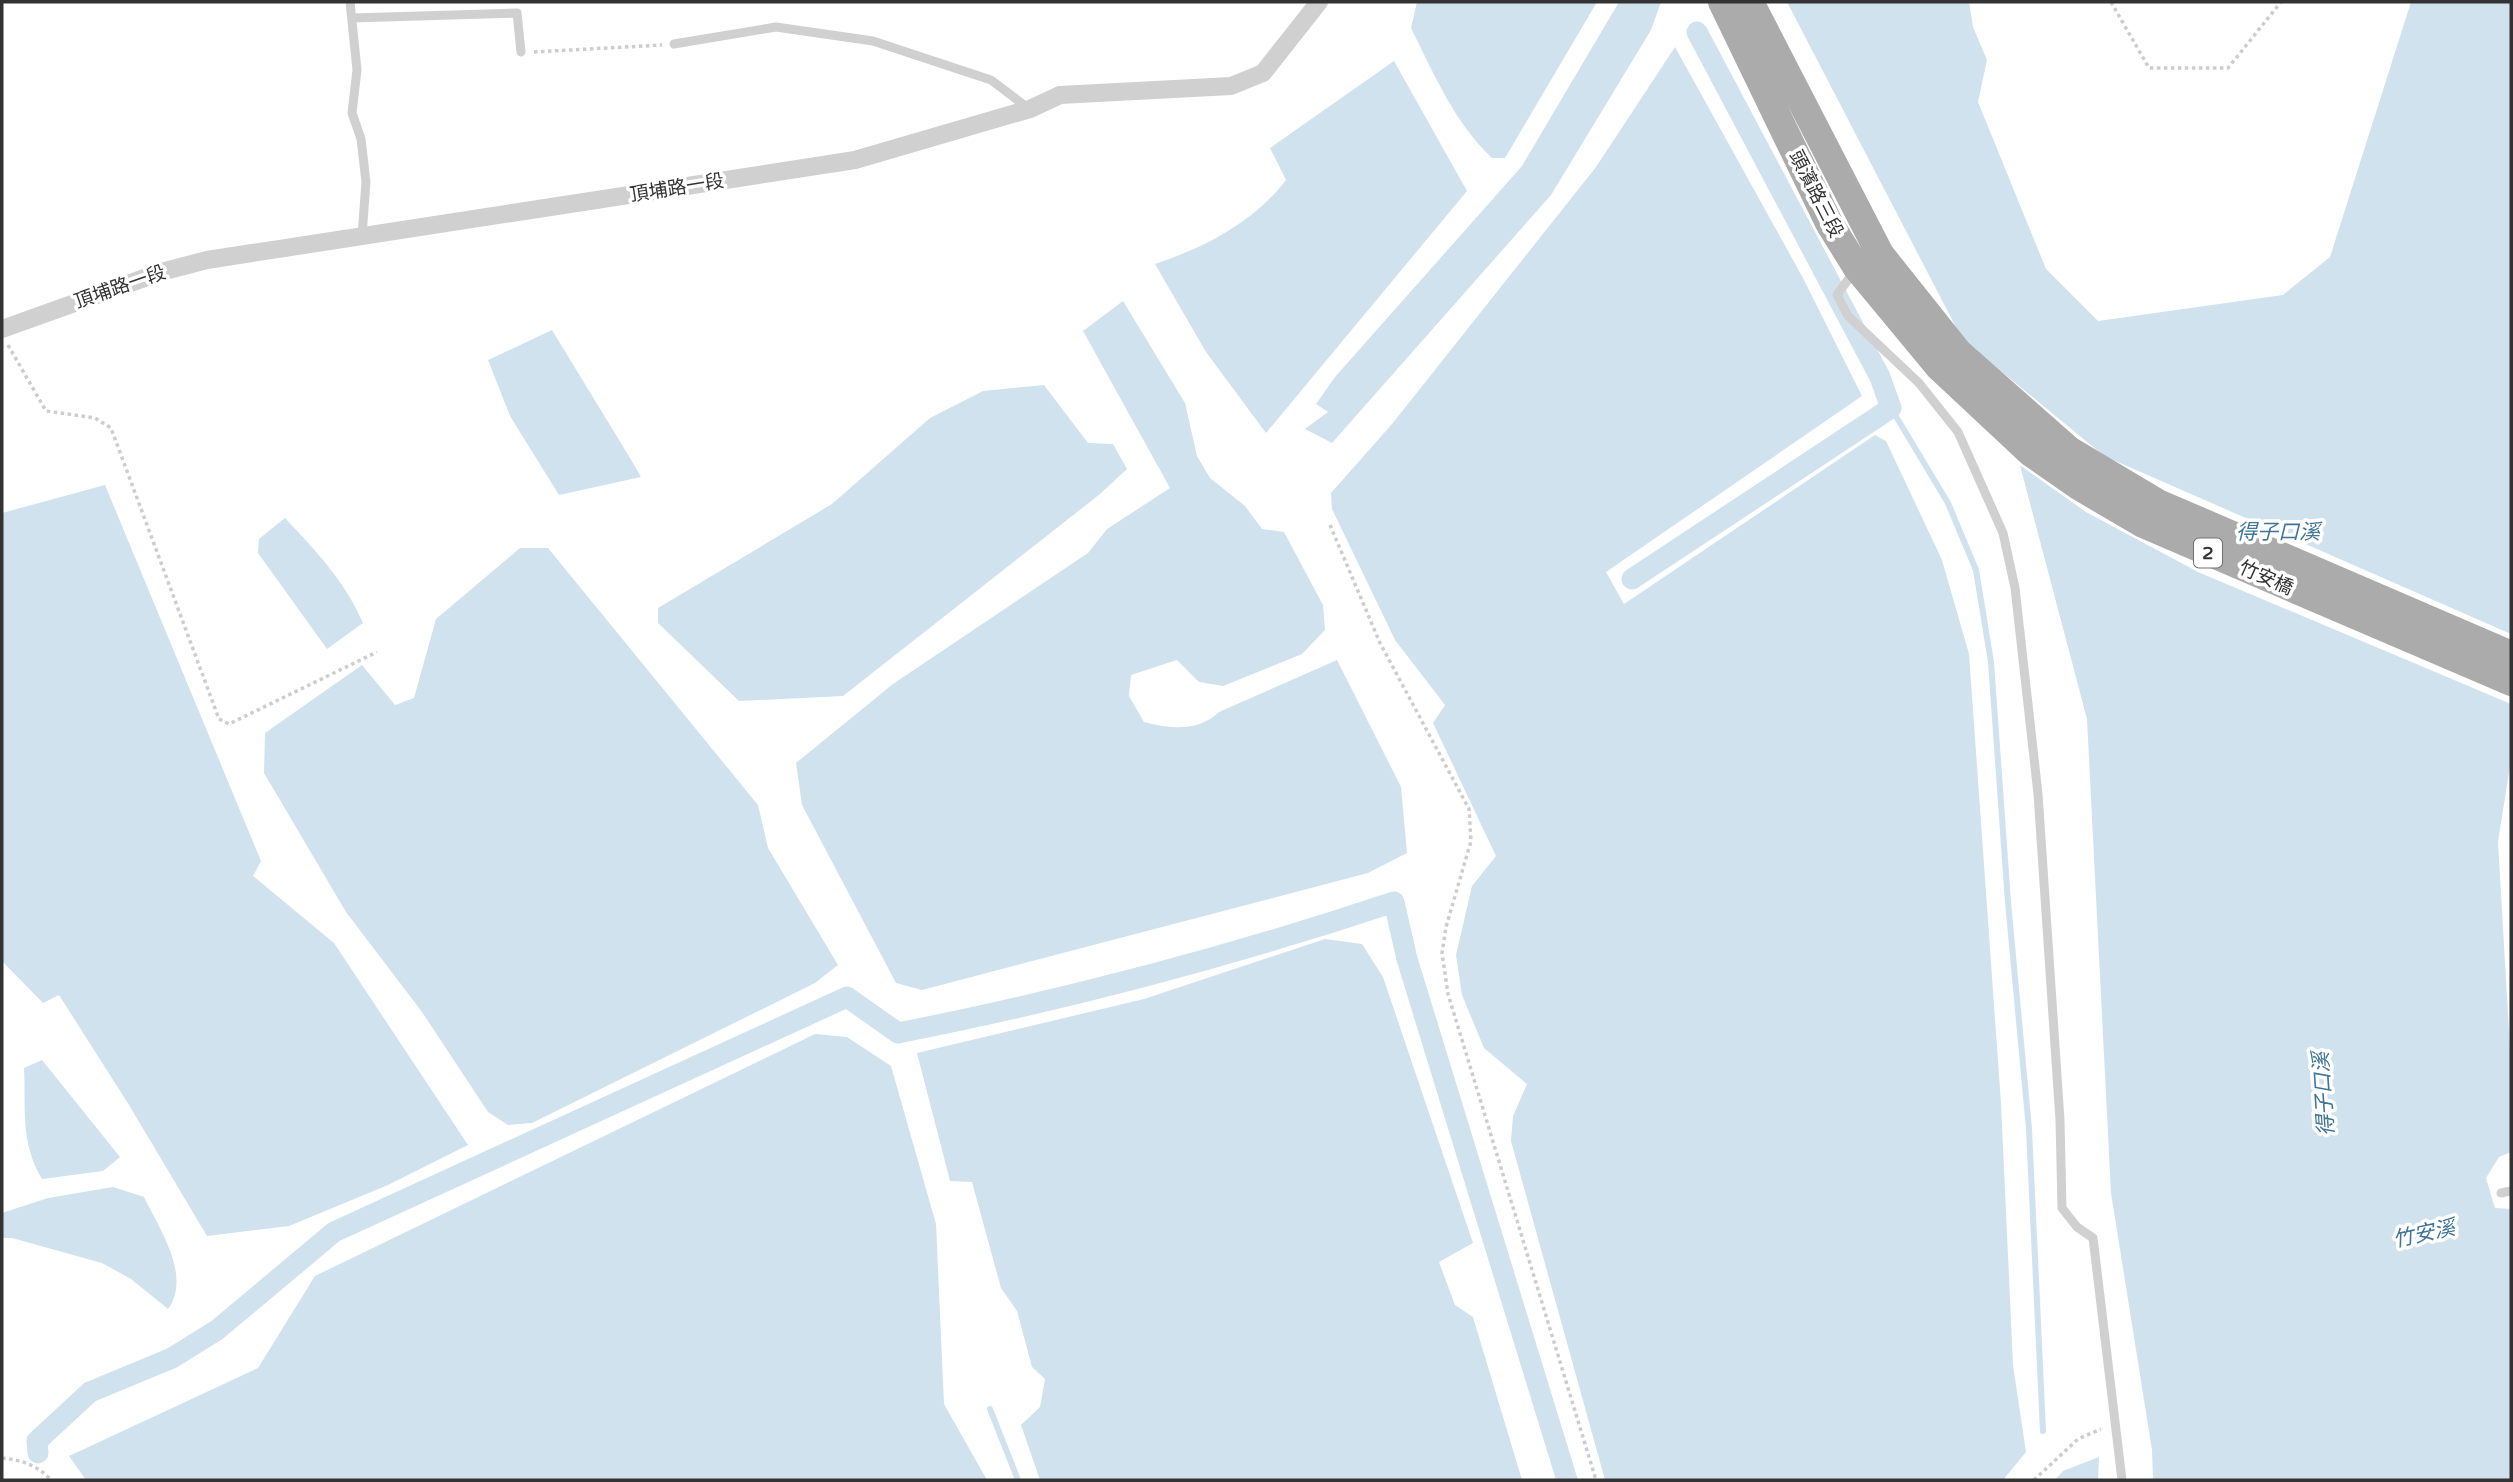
<svg xmlns="http://www.w3.org/2000/svg" width="2513" height="1482" viewBox="0 0 2513 1482" font-family="'Varela Round','Noto Sans TC',sans-serif">
<style>
.water{fill:#cfe2ee}
.pier{fill:#fff}
.lines{fill:none;stroke-linecap:round;stroke-linejoin:round}
.stream{stroke:#cfe2ee;stroke-width:6}
.canal{stroke:#cfe2ee;stroke-width:21}
.path{stroke:#cdcdcd;stroke-width:3.5;stroke-dasharray:3.5 3.5;stroke-linecap:butt}
.lane{stroke:#d0d0d0;stroke-width:9}
.street{stroke:#d0d0d0;stroke-width:18}
.primary{stroke:#ababab;stroke-width:28}
.labels{text-anchor:middle;dominant-baseline:central;stroke-width:7;stroke-linejoin:round;paint-order:stroke}
.shield{fill:#fff;stroke:#707070;stroke-width:2}
.shield-label{font-size:18px;font-weight:bold;fill:#333}
.street-label{font-size:19px;fill:#333;stroke:#fff}
.water-label{font-size:21px;font-style:italic;fill:#3f7597;stroke:#fff}
</style>
<rect width="100%" height="100%" fill="#fff"/>
<!-- water -->
<path class="water" d="M1417,2H1597L1505,158H1492C1454,122 1434,74 1411,28Z
M1619,2H1661L1651,30L1551,195L1332,443L1305,429L1328,412L1316,404L1335,377L1522,166Z
M1787,2H1969L1973,27L1987,60L1978,102L2046,269L2098,321L2283,295L2330,257L2411,2H2511V760L2498,842L2511,1066V1152L2499,1157L2486,1178L2495,1208L2511,1209V1480H2153L2152,1450L2111,1193L2087,719L2012,435Z
M1675,47L1803,278L1862,396L1606,572L1624,604L1875,435L1886,441L1942,560L1969,654L2001,1103L2013,1365L2026,1452L2003,1480H1605L1511,1141L1513,1116L1527,1084L1484,1048L1462,995L1456,955L1472,886L1496,856L1433,723L1445,705L1395,640L1332,509L1331,493L1392,424L1596,167Z
M1394,61L1467,191L1266,433L1206,352L1155,264C1204,248 1254,222 1286,180L1270,148Z
M1123,301L1185,403L1197,456L1210,478L1245,506L1262,529L1284,532L1323,605L1325,630L1302,654L1223,686L1199,682L1177,660L1131,675L1129,696L1144,722C1170,729 1198,732 1219,712L1337,660L1401,787L1407,853L1368,873L922,990L896,983L802,805L796,763L893,684L1088,553L1107,529L1170,488L1083,331Z
M552,330L630,458L641,477L559,495L510,416L488,360Z
M1044,385L1088,443L1113,444L1127,469L1100,494L843,696L739,701L658,623V608L832,504L930,418L983,391Z
M105,485L261,861L253,876L334,943L468,1145L388,1185L289,1226L207,1236L129,1105L59,995L43,1003L2,961V513Z
M285,518C316,551 345,581 363,623L327,649L258,553L259,539Z
M520,548H548L758,805L768,848L838,965L815,983L532,1123L508,1125L488,1112L422,1012L346,912L264,773L265,733L362,665L395,705L414,698L436,619Z
M1325,939L1362,944L1383,977L1473,1243L1439,1262L1455,1305L1473,1317L1522,1480H1040L1021,1425L1040,1407L1045,1379L1032,1367L1017,1311L1001,1288L972,1182L950,1181L917,1053L1144,999Z
M815,1034L847,1037L891,1066L936,1224L944,1404L987,1480H86L69,1456L258,1368L315,1276Z
M42,1060L120,1157L103,1171L42,1179C20,1142 26,1109 24,1068Z
M113,1187L144,1197C159,1228 192,1276 168,1309L131,1279L102,1263L12,1238H2V1213L48,1198Z
M2099,1457L2098,1480H2055L2063,1471Z"/>
<!-- pier -->
<path class="pier" d="M1955,333L2104,456L2511,634V704L2198,572L2086,512L2014,461L2009,437Z"/>
<g class="lines">
<!-- stream -->
<path class="stream" d="M1891,408L1948,503L1976,570L1991,662L2008,902L2029,1129L2043,1431
M990,1409L1018,1480"/>
<!-- canal -->
<path class="canal" d="M1632,579L1891,408L1880,377L1697,32
M38,1453L37,1441L90,1392L172,1358L217,1330L334,1232L847,997L898,1033C1066,1000 1232,956 1394,902L1407,959L1567,1480"/>
<!-- path -->
<path class="path" d="M2111,2L2149,68H2228L2281,2
M534,52L662,45
M8,345L46,411L95,418L111,428L219,719L229,724L377,652
M1330,525L1380,643L1469,809L1471,841L1446,927L1442,953L1448,994L1596,1480
M2,1458C22,1460 37,1465 51,1480
M2034,1480L2078,1439L2101,1429"/>
<!-- lane -->
<path class="lane" d="M350,2L357,70L352,113L361,139L366,182L362,236
M352,18L517,13L521,52
M674,44L776,27L873,41L991,80L1028,108
M1855,270L1837,295L1848,316L1919,383L1958,432L2003,533L2015,588L2038,794L2060,1120L2062,1208L2077,1227L2093,1238L2122,1480
M2501,1193L2511,1191"/>
<!-- street -->
<path class="street" d="M2,329L161,272L207,260L855,160L1030,109L1060,95L1231,86L1263,73L1319,2"/>
<!-- primary -->
<path class="primary" d="M1722,2L1829,223L1857,268L1939,367L2031,453L2080,487L2143,524L2511,682
M1750,2L1880,254L1958,352L2069,450L2158,503L2511,655"/>
</g>
<g class="labels">
<!-- shield labels -->
<rect class="shield" x="2194" y="538.5" width="28" height="29" rx="5"/>
<g class="shield-label">
<text x="2208" y="553">2</text>
</g>
<!-- street labels -->
<g class="street-label">
<text transform="translate(677 188) rotate(-9)">頂埔路一段</text>
<text transform="translate(1816 194) rotate(63)">頭濱路三段</text>
<text transform="translate(120 287) rotate(-19)">頂埔路一段</text>
<text transform="translate(2266 578) rotate(24)">竹安橋</text>
</g>
<!-- water labels -->
<g class="water-label">
<text x="2278" y="532">得子口溪</text>
<text transform="translate(2324 1094) rotate(-94)">得子口溪</text>
<text transform="translate(2424 1234) rotate(-12)">竹安溪</text>
</g>
</g>
<!-- border -->
<rect width="2513" height="1482" fill="none" stroke="#333333" stroke-width="7"/>
</svg>
